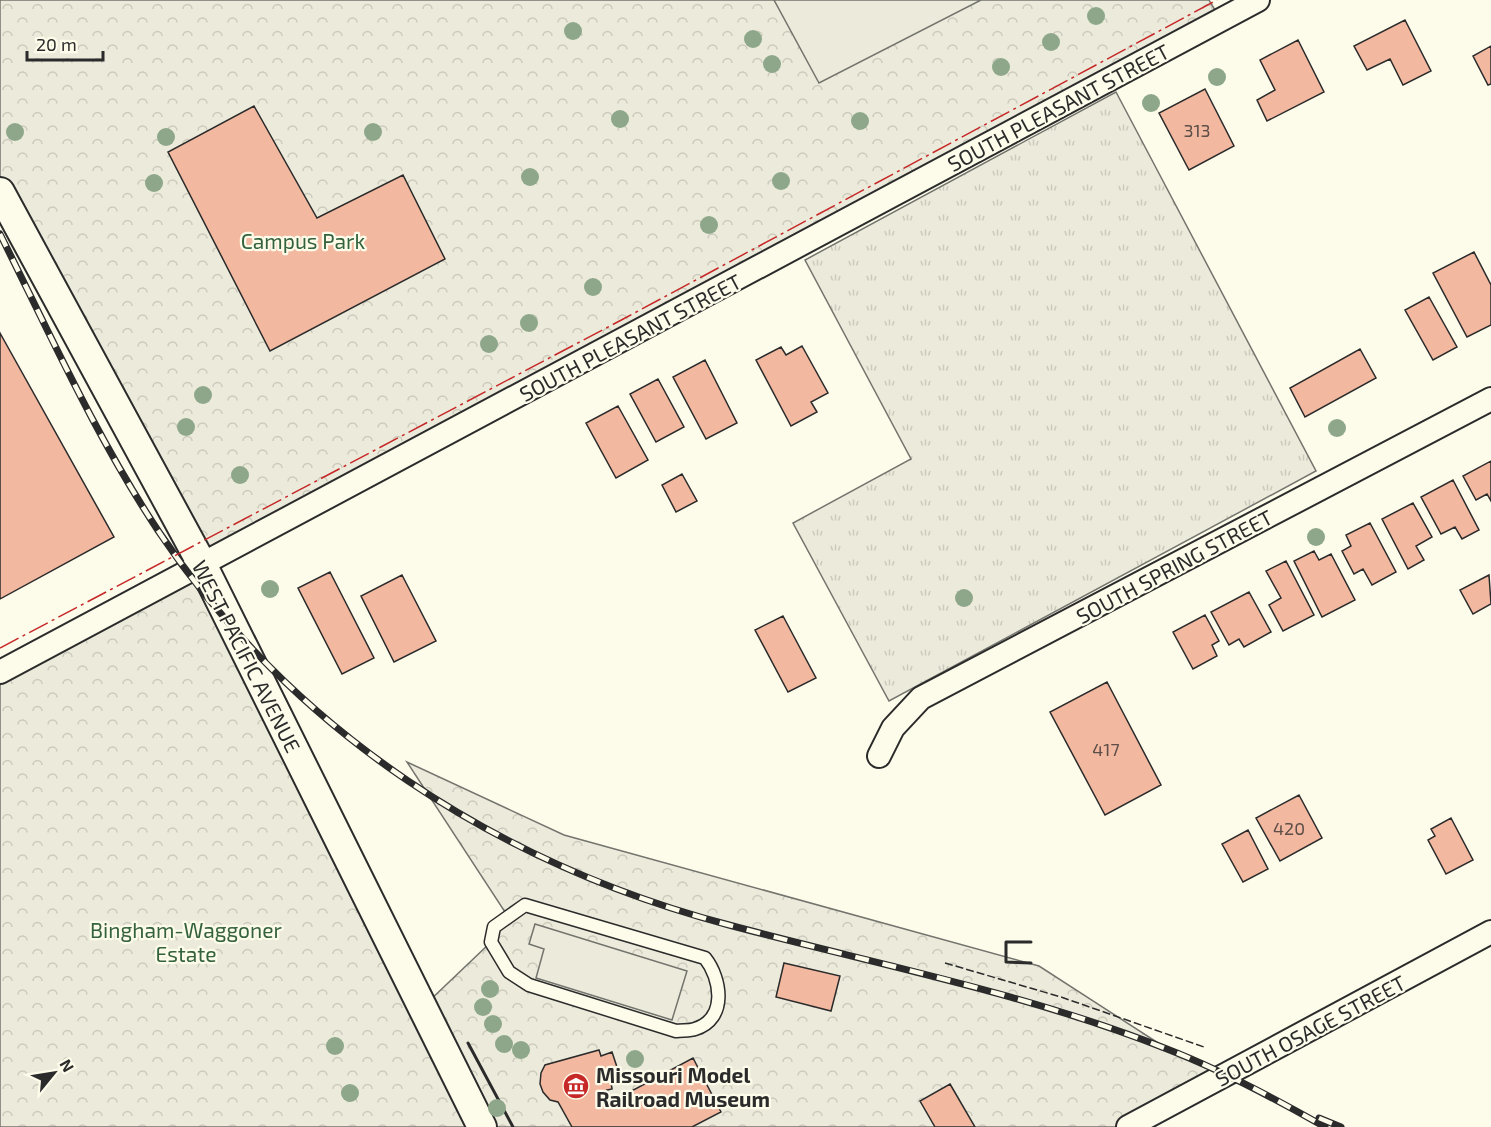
<svg xmlns="http://www.w3.org/2000/svg" width="1491" height="1127" viewBox="0 0 1491 1127" font-family="'Exo 2',sans-serif">
<style>
.grass{fill:url(#grass-tufts);stroke:#74746e;stroke-width:1.5}
.forest{fill:url(#forest-crowns);stroke:#74746e;stroke-width:1.5}
.pitch{fill:#ecebdb;stroke:#74746e;stroke-width:1.5}
.parking{fill:#eceadb;stroke:#74746e;stroke-width:1.5}
.building{fill:#f2b8a0;stroke:#2b2b2b;stroke-width:1.5}
.lines{fill:none;stroke-linecap:round;stroke-linejoin:round}
.service-casing{stroke:#2b2b2b;stroke-width:15}
.minor-casing{stroke:#2b2b2b;stroke-width:26}
.tertiary-casing{stroke:#2b2b2b;stroke-width:32}
.service{stroke:#fdfbea;stroke-width:12}
.minor{stroke:#fdfbea;stroke-width:22}
.tertiary{stroke:#fdfbea;stroke-width:28}
.rail-casing{stroke:#2b2b2b;stroke-width:7}
.rail{stroke:#fdfbea;stroke-width:4.5;stroke-dasharray:14;stroke-linecap:butt}
.fence{stroke:#2b2b2b;stroke-width:1.5;stroke-dasharray:8 3;stroke-linecap:butt}
.wall{stroke:#2b2b2b;stroke-width:3}
.power{stroke:#c62828;stroke-width:1.5;stroke-dasharray:21 4.5 3 4.5;stroke-linecap:butt}
.tree{fill:#8ea78a}
.labels{text-anchor:middle;dominant-baseline:central;stroke-width:4.5;stroke-linejoin:round;paint-order:stroke}
.number-label{font-size:18px;fill:#5d4e48}
.street-label{font-size:21px;fill:#2b2b2b;stroke:#fdfbea}
.park-label{font-size:21px;fill:#34623c;stroke:#fdfbea}
.poi-label{font-size:21px;font-weight:bold;fill:#2b2b2b;stroke:#fdfbea;text-anchor:start}
</style>
<defs>
<pattern id="grass-tufts" width="24" height="20" patternUnits="userSpaceOnUse" patternTransform="scale(1.5)"><rect width="24" height="20" fill="#ecebdb"/><path d="M3 7l-1-3M5 7V3M7 7l1-3M15 17l-1-3M17 17v-4M19 17l1-3" fill="none" stroke="#cbcabc"/></pattern>
<pattern id="forest-crowns" width="20" height="18" patternUnits="userSpaceOnUse" patternTransform="scale(1.5)"><rect width="20" height="18" fill="#ecebdb"/><path d="M2 6a3 3 0 1 1 6 0M12 15a3 3 0 1 1 6 0" fill="none" stroke="#cbcabc"/></pattern>
</defs>
<rect width="100%" height="100%" fill="#fdfbea"/>
<!-- grass -->
<path class="grass" d="M1116,92L1316,471L889,701L793,523L911,459L805,260Z"/>
<!-- forest -->
<path class="forest" d="M0,0H1209L1221,20L203,567L427,1003L491,942L507,915L407,762L564,835L1039,966L1169,1050L1224,1076L1128,1127H0V673L203,566L0,179Z"/>
<!-- pitch -->
<path class="pitch" d="M774,0H981L819,83Z"/>
<!-- parking -->
<path class="parking" d="M535,924L687,971L672,1020L536,978L544,949L529,944Z"/>
<!-- building -->
<path class="building" d="M1405,20L1431,71L1403,85L1390,59L1367,70L1354,46Z
M1298,40L1324,92L1267,121L1257,100L1275,90L1260,60Z
M1491,46V84L1488,85L1473,56Z
M1205,89L1234,146L1189,170L1159,113Z
M254,106L317,218L403,175L445,259L270,351L168,152Z
M1474,252L1491,285V325L1467,337L1433,273Z
M1429,297L1457,347L1433,360L1405,310Z
M0,333L114,537L0,599Z
M802,346L828,393L811,402L817,412L791,426L756,360L781,347L786,355Z
M1360,349L1376,378L1305,417L1290,388Z
M705,360L737,423L706,439L673,377Z
M658,379L684,427L656,442L630,394Z
M618,406L648,460L616,478L586,423Z
M1491,461V501L1487,494L1476,500L1463,476Z
M682,474L697,501L676,512L662,485Z
M1453,480L1479,530L1462,539L1455,527L1441,534L1421,497Z
M1413,503L1432,537L1416,546L1424,560L1408,569L1382,519Z
M1370,523L1396,572L1372,585L1363,569L1354,574L1342,551L1351,546L1346,535Z
M1314,551L1319,560L1331,554L1355,600L1322,617L1294,561Z
M1286,561L1314,615L1283,631L1269,605L1281,598L1266,571Z
M330,572L374,658L342,674L298,588Z
M402,575L436,641L394,662L361,596Z
M1489,575L1491,604L1473,614L1460,590Z
M1249,592L1271,632L1244,647L1239,639L1229,645L1211,612Z
M1205,615L1219,641L1212,645L1217,656L1193,669L1173,632Z
M783,616L816,678L788,692L755,630Z
M1107,682L1161,785L1105,815L1050,712Z
M1299,795L1322,838L1280,861L1256,818Z
M1451,818L1473,860L1446,874L1428,840L1435,836L1431,829Z
M1248,830L1268,869L1243,882L1222,844Z
M784,963L840,976L831,1011L776,997Z
M599,1050L601,1056L612,1052L621,1079L611,1082L612,1089L607,1090L613,1101L693,1058L721,1112L692,1127H572L558,1102L550,1100L543,1092L540,1084L541,1073L545,1065Z
M950,1084L975,1127H935L920,1101Z"/>
<g class="lines">
<defs>
<path id="service" d="M525,905L705,958C721,978 728,1019 695,1029C690,1031 682,1030 676,1031L529,985L509,972L491,942L494,927Z"/>
<path id="minor" d="M0,672L1258,0
M879,756L893,728L921,698L1491,399
M1128,1127L1491,932"/>
<path id="tertiary" d="M0,192L203,566L482,1127"/>
</defs>
<!-- service casing -->
<use href="#service" class="service-casing"/>
<!-- minor casing -->
<use href="#minor" class="minor-casing"/>
<!-- tertiary casing -->
<use href="#tertiary" class="tertiary-casing"/>
<!-- service -->
<use href="#service" class="service"/>
<!-- minor -->
<use href="#minor" class="minor"/>
<!-- tertiary -->
<use href="#tertiary" class="tertiary"/>
<defs>
<path id="rail" d="M0,234C50,334 97,439 159,532C293,732 498,864 729,925C875,964 1026,993 1167,1049C1221,1070 1274,1098 1325,1127
M1319,1118L1341,1127"/>
</defs>
<!-- rail casing -->
<use href="#rail" class="rail-casing"/>
<!-- rail -->
<use href="#rail" class="rail"/>
<!-- fence -->
<path class="fence" d="M945,963L1061,997L1204,1047"/>
<!-- wall -->
<path class="wall" d="M1031,942H1006V962L1031,963
M468,1043L513,1127"/>
<!-- power -->
<path class="power" d="M0,648L627,317L1217,0"/>
</g>
<!-- trees -->
<g class="tree">
<circle cx="1096" cy="16" r="9"/>
<circle cx="573" cy="31" r="9"/>
<circle cx="753" cy="39" r="9"/>
<circle cx="1051" cy="42" r="9"/>
<circle cx="772" cy="64" r="9"/>
<circle cx="1001" cy="67" r="9"/>
<circle cx="1217" cy="77" r="9"/>
<circle cx="1151" cy="103" r="9"/>
<circle cx="620" cy="119" r="9"/>
<circle cx="860" cy="121" r="9"/>
<circle cx="15" cy="132" r="9"/>
<circle cx="373" cy="132" r="9"/>
<circle cx="166" cy="137" r="9"/>
<circle cx="530" cy="177" r="9"/>
<circle cx="781" cy="181" r="9"/>
<circle cx="154" cy="183" r="9"/>
<circle cx="709" cy="225" r="9"/>
<circle cx="593" cy="287" r="9"/>
<circle cx="529" cy="323" r="9"/>
<circle cx="489" cy="344" r="9"/>
<circle cx="203" cy="395" r="9"/>
<circle cx="186" cy="427" r="9"/>
<circle cx="1337" cy="428" r="9"/>
<circle cx="240" cy="475" r="9"/>
<circle cx="1316" cy="537" r="9"/>
<circle cx="270" cy="589" r="9"/>
<circle cx="964" cy="598" r="9"/>
<circle cx="490" cy="989" r="9"/>
<circle cx="483" cy="1007" r="9"/>
<circle cx="493" cy="1024" r="9"/>
<circle cx="504" cy="1044" r="9"/>
<circle cx="335" cy="1046" r="9"/>
<circle cx="521" cy="1050" r="9"/>
<circle cx="635" cy="1059" r="9"/>
<circle cx="350" cy="1093" r="9"/>
<circle cx="497" cy="1108" r="9"/>
</g>
<!-- icons -->
<defs>
<symbol id="museum-disc" viewBox="-11 -11 22 22"><circle r="9.5" fill="#c62828" stroke="#fdfbea"/><path d="M0-6L6-3V-2H-6V-3ZM-5-1h2V3h-2ZM-1-1h2V3h-2ZM3-1h2V3H3ZM-6 4H6V6H-6Z" fill="#fff"/></symbol>
</defs>
<g fill-rule="evenodd">
<use href="#museum-disc" x="561" y="1071" width="30" height="30"/>
</g>
<g class="labels">
<!-- number labels -->
<g class="number-label">
<text x="1197" y="130">313</text>
<text x="1106" y="749">417</text>
<text x="1289" y="828">420</text>
</g>
<!-- street labels -->
<g class="street-label">
<text transform="translate(1058 107) rotate(-28)">SOUTH PLEASANT STREET</text>
<text transform="translate(630 337) rotate(-28)">SOUTH PLEASANT STREET</text>
<text transform="translate(1174 566) rotate(-28)">SOUTH SPRING STREET</text>
<text transform="translate(247 656) rotate(63)">WEST PACIFIC AVENUE</text>
<text transform="translate(1310 1030) rotate(-28)">SOUTH OSAGE STREET</text>
</g>
<!-- park labels -->
<g class="park-label">
<text x="303" y="240">Campus Park</text>
<text x="186" y="929">Bingham-Waggoner<tspan x="186" dy="24">Estate</tspan></text>
</g>
<!-- poi labels -->
<g class="poi-label">
<text x="596" y="1074">Missouri Model<tspan x="596" dy="24">Railroad Museum</tspan></text>
</g>
</g>
<!-- north arrow -->
<g transform="translate(54 1073) rotate(60)" stroke="#fdfbea" stroke-width="4.5" paint-order="stroke">
<path d="M0-4.5L10 22L0 15L-10 22Z" fill="#2b2b2b"/>
<text y="-9" font-size="16" font-weight="bold" text-anchor="middle" fill="#2b2b2b">N</text>
</g>
<!-- scale -->
<path d="M27 51v9h76v-9" fill="none" stroke="#2b2b2b" stroke-width="3"/>
<text x="36" y="51" font-size="18" fill="#2b2b2b" stroke="#fdfbea" stroke-width="4.5" paint-order="stroke">20 m</text>
</svg>
